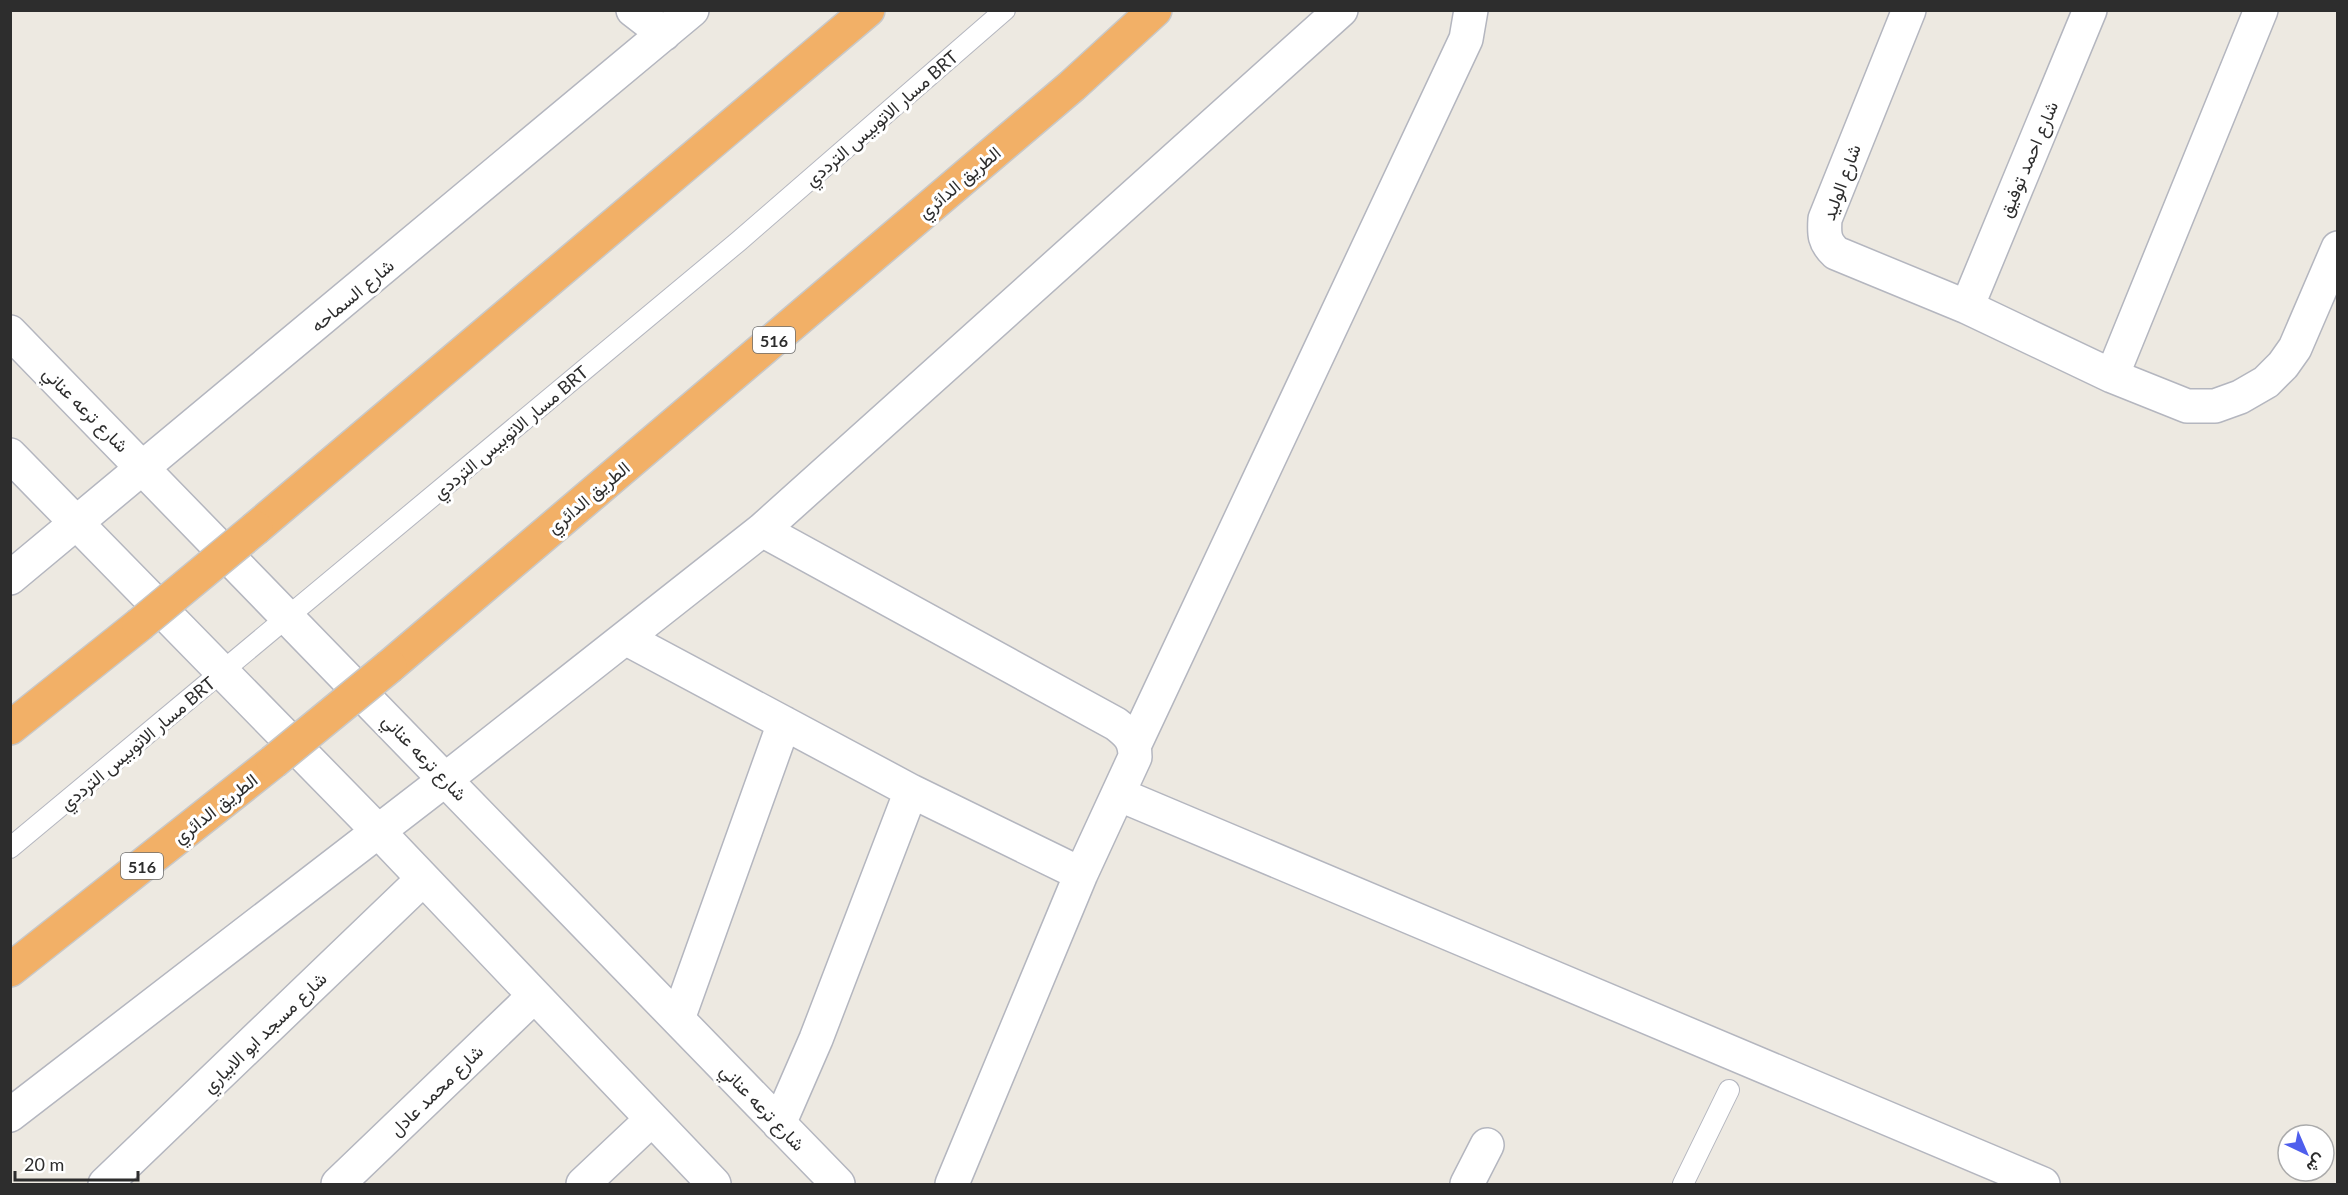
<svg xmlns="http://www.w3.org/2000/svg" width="2348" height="1195" viewBox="0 0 2348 1195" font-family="Lato,Vazirmatn,sans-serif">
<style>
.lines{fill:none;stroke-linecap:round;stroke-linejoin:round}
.service-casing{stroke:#b4b6bf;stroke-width:22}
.minor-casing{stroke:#b4b6bf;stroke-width:36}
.motorway-casing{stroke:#c8c8c8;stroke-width:36}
.service{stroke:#fff;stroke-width:20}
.minor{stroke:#fff;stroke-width:33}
.motorway{stroke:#f2b067;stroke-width:33}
.motorway-bridge-casing{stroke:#c8c8c8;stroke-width:36;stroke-linecap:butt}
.motorway-bridge{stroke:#f2b067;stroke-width:33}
.labels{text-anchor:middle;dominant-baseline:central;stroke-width:6;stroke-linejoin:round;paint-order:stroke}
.shield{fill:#fff;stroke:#6c6c6c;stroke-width:1.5}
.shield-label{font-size:16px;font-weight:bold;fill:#2d2d2d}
.street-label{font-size:18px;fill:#2d2d2d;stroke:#fff}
</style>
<rect width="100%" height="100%" fill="#ede9e1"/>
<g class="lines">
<defs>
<path id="service" d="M10,848L739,241L1005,10
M1683,1184L1729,1090"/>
<path id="minor" d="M633,10L664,34
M1909,10L1825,219C1824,234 1824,242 1836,253L1967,307L2112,376L2187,406H2215L2240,397L2266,382L2283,365L2295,348L2338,248
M1967,307L2090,10
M10,332L838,1184
M2112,376L2261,10
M10,455L377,830L714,1184
M762,530L1116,724C1129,734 1135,740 1135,757L1081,874L952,1184
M10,578L692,10
M625,638L911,791L1081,874
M1135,744L1466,39L1471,10
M1118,794L2043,1184
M678,1019L784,723
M10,1115L446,779L762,530L1341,10
M779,1124L816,1039L911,791
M105,1184L423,879
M338,1184L534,996
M583,1184L652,1119
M1467,1184L1487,1145"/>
<path id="motorway" d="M256,528L868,10
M390,666L1072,86L1155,10
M10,728L139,625
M10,970L273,762"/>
</defs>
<!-- service casing -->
<use href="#service" class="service-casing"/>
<!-- minor casing -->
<use href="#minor" class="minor-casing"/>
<!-- motorway casing -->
<use href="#motorway" class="motorway-casing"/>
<!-- service -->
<use href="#service" class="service"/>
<!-- minor -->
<use href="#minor" class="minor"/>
<!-- motorway -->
<use href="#motorway" class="motorway"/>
<defs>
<path id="motorway-bridge" d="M139,625L256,528
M273,762L390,666"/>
</defs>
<!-- motorway-bridge casing -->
<use href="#motorway-bridge" class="motorway-bridge-casing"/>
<!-- motorway-bridge -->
<use href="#motorway-bridge" class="motorway-bridge"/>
</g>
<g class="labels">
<!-- shield labels -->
<g class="shield">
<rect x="753" y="327" width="42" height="26" rx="4.5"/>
<rect x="121" y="853" width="42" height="26" rx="4.5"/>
</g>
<g class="shield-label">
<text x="774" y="340">516</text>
<text x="142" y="866">516</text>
</g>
<!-- street labels -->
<g class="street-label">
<text transform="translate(881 118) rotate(-41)">مسار الاتوبيس الترددي BRT</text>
<text transform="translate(2028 159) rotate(-67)">شارع احمد توفيق</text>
<text transform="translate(959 182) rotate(-40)">الطريق الدائري</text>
<text transform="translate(1841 182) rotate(-70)">شارع الوليد</text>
<text transform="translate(352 295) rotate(-40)">شارع السماحه</text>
<text transform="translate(86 409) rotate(45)">شارع ترعه عناني</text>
<text transform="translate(510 432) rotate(-40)">مسار الاتوبيس الترددي BRT</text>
<text transform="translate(588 497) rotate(-40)">الطريق الدائري</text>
<text transform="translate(137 743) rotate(-40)">مسار الاتوبيس الترددي BRT</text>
<text transform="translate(425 757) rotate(46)">شارع ترعه عناني</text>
<text transform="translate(215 808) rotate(-38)">الطريق الدائري</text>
<text transform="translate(264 1032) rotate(-44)">شارع مسجد ابو الابياري</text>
<text transform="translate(436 1090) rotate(-44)">شارع محمد عادل</text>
<text transform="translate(763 1107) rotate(46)">شارع ترعه عناني</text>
</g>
</g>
<!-- border -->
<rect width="2348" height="1195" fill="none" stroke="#2d2d2d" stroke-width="24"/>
<!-- north arrow -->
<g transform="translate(2306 1153) rotate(136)"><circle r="28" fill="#ffffff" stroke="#ababab" stroke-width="1.5"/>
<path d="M0-4.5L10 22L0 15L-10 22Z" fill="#4e5eed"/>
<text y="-9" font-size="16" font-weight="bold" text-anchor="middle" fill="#2d2d2d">ش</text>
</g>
<!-- scale -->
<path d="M15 1171v9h123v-9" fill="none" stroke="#2d2d2d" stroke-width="3"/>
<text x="24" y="1171" font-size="18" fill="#2d2d2d" stroke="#ffffff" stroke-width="4.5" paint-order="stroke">20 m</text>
</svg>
